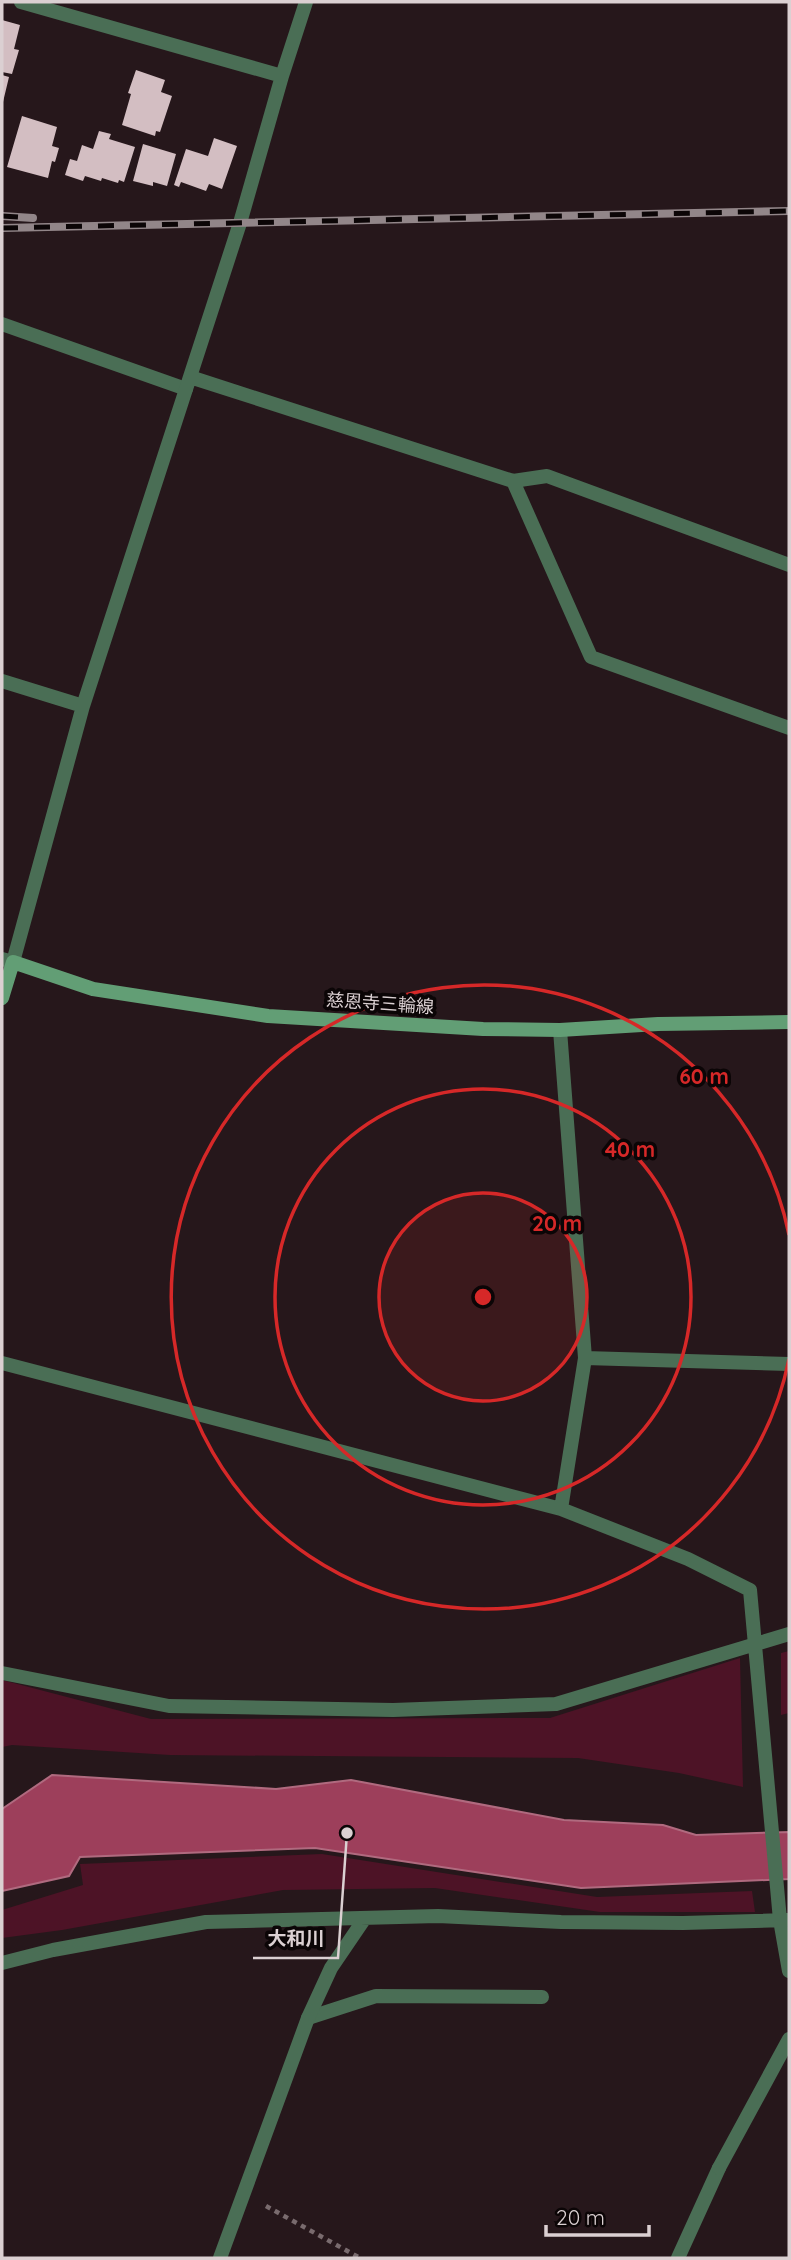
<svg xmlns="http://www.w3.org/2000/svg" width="791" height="2260" viewBox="0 0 791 2260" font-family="Quicksand,'Noto Sans JP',sans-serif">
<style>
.green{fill:#4d1326}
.water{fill:#9d3f5b;stroke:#b06a7f;stroke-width:2}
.building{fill:#d3bec2}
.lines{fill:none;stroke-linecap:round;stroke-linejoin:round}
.path{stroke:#796b6e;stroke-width:4.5;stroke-dasharray:5 5;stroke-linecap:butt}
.lane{stroke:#4a6e55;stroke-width:14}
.street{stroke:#4a6e55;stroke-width:14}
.secondary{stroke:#629e75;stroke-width:14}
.rail-casing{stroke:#928689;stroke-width:8}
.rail{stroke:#0b0506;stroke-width:5;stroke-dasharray:16;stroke-linecap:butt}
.ring{fill:none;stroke:#d62828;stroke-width:3.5}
.labels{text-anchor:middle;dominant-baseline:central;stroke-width:7;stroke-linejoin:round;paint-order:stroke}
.street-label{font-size:18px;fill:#dbd0d2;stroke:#0b0506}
.centre{fill:#d62828;stroke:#0b0506;stroke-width:3.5}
.ring-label{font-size:21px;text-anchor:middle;font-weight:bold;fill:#d62828;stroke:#0b0506;stroke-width:7;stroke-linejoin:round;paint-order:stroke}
.leader{fill:none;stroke:#dbd0d2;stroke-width:2.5}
.callout-dot{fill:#dbd0d2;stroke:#0b0506;stroke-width:2.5}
.callout-label{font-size:19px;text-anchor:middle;font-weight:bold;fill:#dbd0d2;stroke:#0b0506;stroke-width:7;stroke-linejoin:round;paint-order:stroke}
</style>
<rect width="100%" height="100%" fill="#26171b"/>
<!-- green -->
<path class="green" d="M789,1651V1713L781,1715V1653Z
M740,1658L743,1787L679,1773L578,1758L170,1755L12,1745L2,1747V1680L151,1719L550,1718Z
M322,1854L597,1897L752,1891L755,1912H600L435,1888L283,1890L62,1930L2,1938V1910L83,1885L80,1864Z"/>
<!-- water -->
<path class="water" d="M52,1775L276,1789L351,1780L564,1820L663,1825L696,1835L789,1832V1879L581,1888L315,1848L80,1857L69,1876L2,1891V1809Z"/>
<!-- building -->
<path class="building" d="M2,20L20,25L14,49L19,50L12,74L2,72Z
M136,70L165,80L161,92L172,96L160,132L156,131L155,136L122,125L131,94L128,93Z
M2,75L9,77L3,102H2Z
M22,116L57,127L52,146L59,148L55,162L52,161L48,178L7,167Z
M99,131L111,134L109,139L135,147L124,182L119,180L118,183L102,178L101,181L85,176L83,181L65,175L70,159L77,161L82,145L93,149Z
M214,138L237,146L222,189L209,184L206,191L181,182L179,187L174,185L186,149L208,156Z
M143,144L176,154L167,186L153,182V186L133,181Z"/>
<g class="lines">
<!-- path -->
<path class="path" d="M266,2206L360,2258"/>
<!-- lane -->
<path class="lane" d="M2,324L186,389
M308,2018L376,1996L542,1997
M678,2258L719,2168"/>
<!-- street -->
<path class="street" d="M21,2L282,76
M190,377L513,481L547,476L789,565
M513,481L591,657L789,728
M2,681L83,706
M2,959L13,962L83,706L240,223L282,76L306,2
M560,1030L585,1358L561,1509
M585,1358L789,1364
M2,1363L561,1509L688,1559L750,1590L780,1920L789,1971
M2,1673L169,1706L393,1710L556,1704L789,1634
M2,1963L53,1950L206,1922L438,1916L561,1922L683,1923L787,1920
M719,2168L789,2039
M220,2258L308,2018L331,1968L365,1918"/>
<!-- secondary -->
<path class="secondary" d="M2,998L13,962L93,989L268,1016L483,1029L560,1030L658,1024L789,1022"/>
<defs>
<path id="rail" d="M2,216L33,218
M2,228L789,211"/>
</defs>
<!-- rail casing -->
<use href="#rail" class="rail-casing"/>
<!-- rail -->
<use href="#rail" class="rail"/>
</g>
<!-- distance rings -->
<circle cx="483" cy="1297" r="104" fill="#d62828" fill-opacity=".12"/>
<g class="ring">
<circle cx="483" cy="1297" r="104"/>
<circle cx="483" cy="1297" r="208"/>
<path d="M789 1359A312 312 0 1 1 789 1235"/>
</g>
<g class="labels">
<!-- street labels -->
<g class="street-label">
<text transform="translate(380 1003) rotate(4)">慈恩寺三輪線</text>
</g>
</g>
<circle cx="483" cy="1297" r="10" class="centre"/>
<g class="ring-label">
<text x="704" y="1084">60 m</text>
<text x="630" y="1157">40 m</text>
<text x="557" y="1231">20 m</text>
</g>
<!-- callouts -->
<path class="leader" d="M347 1833L338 1958H253"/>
<circle class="callout-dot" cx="347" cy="1833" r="7"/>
<g class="callout-label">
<text x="296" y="1945">大和川</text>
</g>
<!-- border -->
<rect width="791" height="2260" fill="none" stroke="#dbd0d2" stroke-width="7"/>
<!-- scale -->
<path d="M546 2225v10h103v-10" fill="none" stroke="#dbd0d2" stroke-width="3.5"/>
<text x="556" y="2225" font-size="21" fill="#dbd0d2" stroke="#0b0506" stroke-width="5" paint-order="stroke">20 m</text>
</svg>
